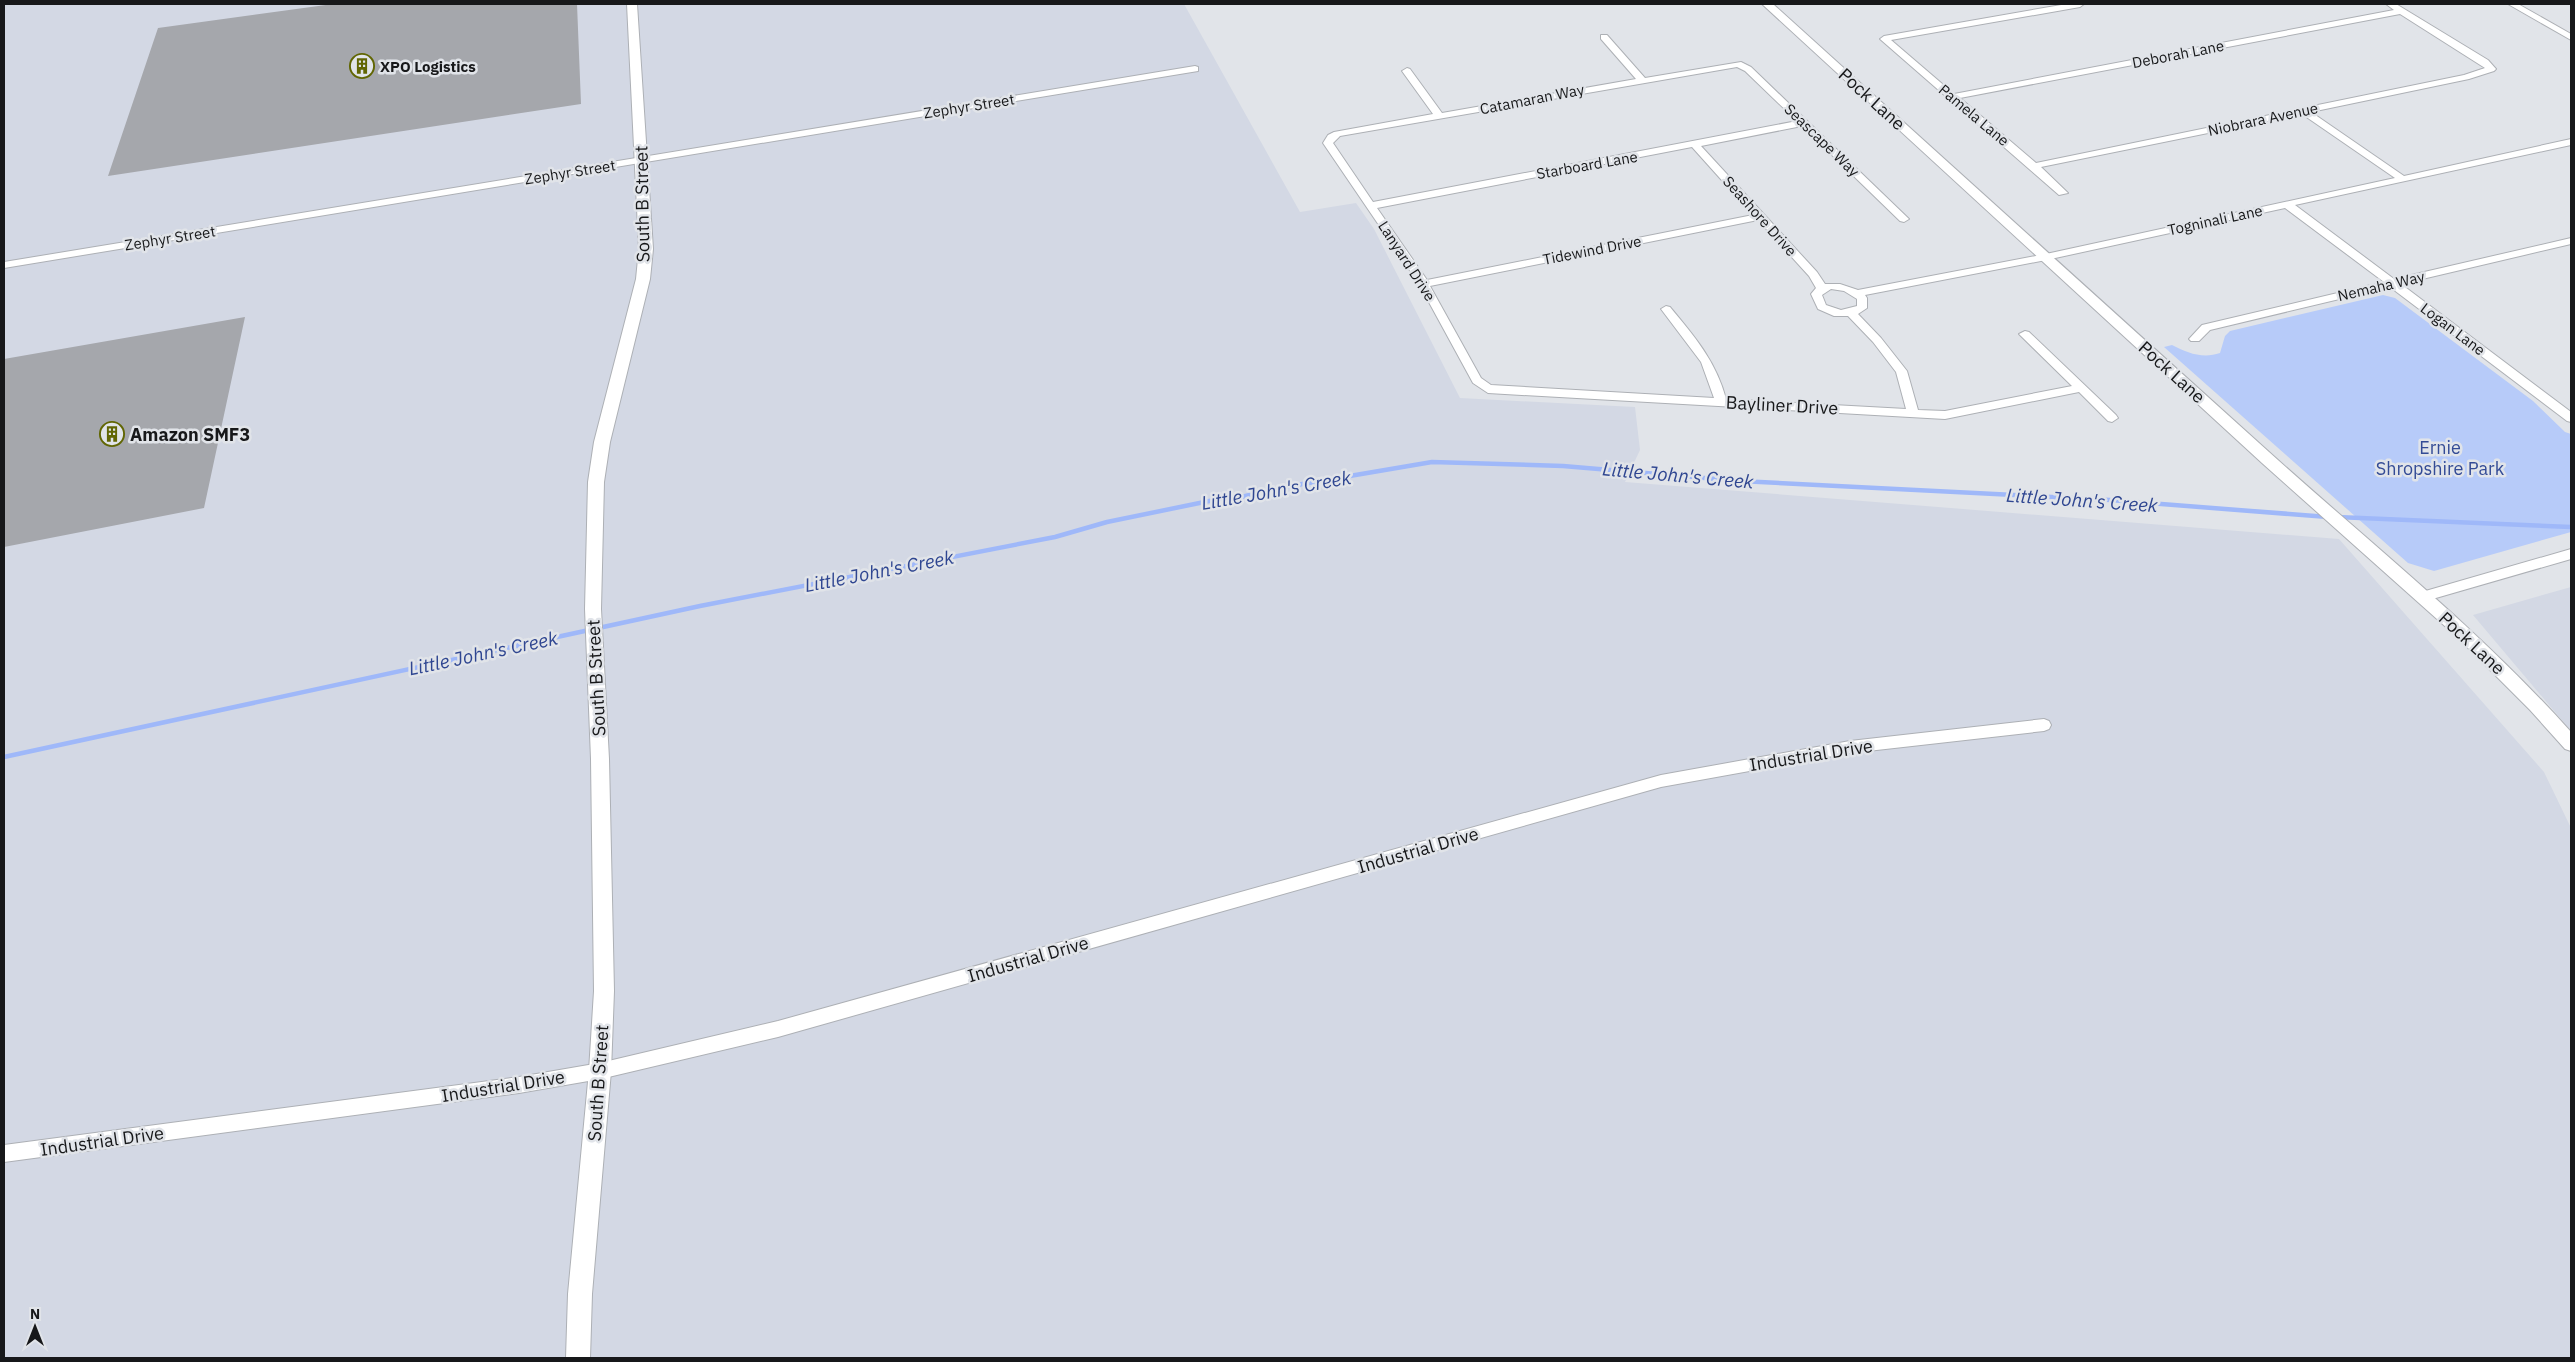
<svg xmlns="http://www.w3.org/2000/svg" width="2575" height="1362" viewBox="0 0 2575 1362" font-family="'IBM Plex Sans',sans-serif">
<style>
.built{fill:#d3d8e4}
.green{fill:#b7cbf9}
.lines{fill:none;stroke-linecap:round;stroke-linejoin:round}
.stream{stroke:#9fb8f9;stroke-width:4.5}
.building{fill:#a5a7ac}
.minor-casing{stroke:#adb0b5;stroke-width:2}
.tertiary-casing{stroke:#adb0b5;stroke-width:2}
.minor{fill:#fff;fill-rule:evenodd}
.tertiary{fill:#fff;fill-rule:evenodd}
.labels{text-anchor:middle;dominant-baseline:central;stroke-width:5;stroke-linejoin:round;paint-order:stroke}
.far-street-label{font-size:15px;fill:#17181a;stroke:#e1e4e9}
.far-poi-label{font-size:15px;font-weight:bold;fill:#17181a;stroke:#e1e4e9;text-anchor:start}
.street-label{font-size:18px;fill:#17181a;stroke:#e1e4e9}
.poi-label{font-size:18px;font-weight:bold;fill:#17181a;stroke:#e1e4e9;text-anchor:start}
.park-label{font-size:18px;fill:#334b96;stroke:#e1e4e9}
.water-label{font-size:19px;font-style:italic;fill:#2f4691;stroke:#e1e4e9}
</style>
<rect width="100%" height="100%" fill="#e1e4e9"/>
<!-- built -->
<path class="built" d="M4,4H1184L1300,212L1356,203L1374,229L1460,398L1635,407L1640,450L1625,482L2339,539L2544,772L2571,828V1358H4Z
M2571,587V731L2473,615Z"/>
<!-- green -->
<path class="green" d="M2383,295L2395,298L2533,401L2565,432L2571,434V532L2434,571L2408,563L2164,347L2172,345C2187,353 2203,359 2220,353L2225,336L2230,331Z"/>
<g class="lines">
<!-- stream -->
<path class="stream" d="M2337,517L2571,527
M4,757L700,606L1055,537L1107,522L1219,499H1233L1279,488L1432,462L1563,466L1740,481L2110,500L2328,517"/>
</g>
<!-- building -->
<path class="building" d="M333,4H577L581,104L108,176L158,28Z
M245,317L204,508L4,547V359Z"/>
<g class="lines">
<defs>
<path id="minor" d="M2067,4H2084L2080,7L1891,40L1954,94L2394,10L2386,4H2396L2488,60L2496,69L2494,71L2469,79L2311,112L2404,176L2571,139V145L2295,205L2394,279L2571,238V244L2401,284L2571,412V422L2567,421L2390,287L2210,330L2199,341H2191L2189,339L2202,325L2384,282L2285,208L2046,260L1865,295L1867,298V308L1858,314L1881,338L1907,371L1918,410L1945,411L2072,386L2021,336L2019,334L2025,331L2029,332L2116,415L2118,418L2112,422L2108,421L2079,392L1945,419L1488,393L1473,383L1419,284L1323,143L1328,135L1334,132L1433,114L1402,71L1407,68L1410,69L1442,113L1636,79L1601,39V35H1607L1645,78L1741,62L1751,67L1909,219L1904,222L1900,221L1802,126L1701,146L1817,272L1825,284H1840L1858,290L2046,254L2395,178L2302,114L2041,167L2068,193L2059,195L1880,39L1884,36ZM2400,14L2485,68L2464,75L2036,163L1960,98ZM1737,67L1745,71L1797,121L1373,202L1333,143L1340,136ZM1692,147L1753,215L1427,280L1377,208ZM1758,220L1809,276L1816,288L1811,294L1818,309L1834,316H1848L1873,342L1896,372L1906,409L1726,399C1716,361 1694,336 1670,307L1666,306L1661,309L1701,362L1714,398L1491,385L1481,378L1430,286ZM1831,289L1844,291L1857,299V306L1841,310L1826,305L1822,295Z
M2508,4H2518L2571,34V40Z
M1195,66L1198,67V71L4,268V262Z
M2571,549V559L2422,602L2415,597L2422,592Z
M2044,719L2049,721L2051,725L2049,729L2044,731L1850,753L1661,787L778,1037L600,1079L519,1093L4,1162V1145L519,1077L600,1063L778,1021L1661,775L1850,741Z"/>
<path id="tertiary" d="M627,4H637L653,249L650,279L610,442L604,482L601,609L609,759L614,991L611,1071L592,1294L590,1358H566L568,1294L589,1071L594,991L591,759L585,609L588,482L594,442L636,279L639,249Z
M1762,4H1773C1938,153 2103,303 2269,452C2371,544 2479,629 2571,732V751L2565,749L2530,710L2456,636L2262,463Z"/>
</defs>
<!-- minor casing -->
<use href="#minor" class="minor-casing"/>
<!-- tertiary casing -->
<use href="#tertiary" class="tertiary-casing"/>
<!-- minor -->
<use href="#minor" class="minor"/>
<!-- tertiary -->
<use href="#tertiary" class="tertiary"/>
</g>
<!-- icons -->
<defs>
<symbol id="building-ring" viewBox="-11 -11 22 22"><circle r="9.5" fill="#e1e4e9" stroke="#616603" stroke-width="1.5"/><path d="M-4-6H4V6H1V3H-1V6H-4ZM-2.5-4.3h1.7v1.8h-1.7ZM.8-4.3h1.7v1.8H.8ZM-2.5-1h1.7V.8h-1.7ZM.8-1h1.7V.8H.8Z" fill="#616603"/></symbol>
</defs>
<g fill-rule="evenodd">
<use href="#building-ring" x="348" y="52" width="28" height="28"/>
<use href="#building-ring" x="98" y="420" width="28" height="28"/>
</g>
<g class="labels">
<!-- far-street labels -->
<g class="far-street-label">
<text transform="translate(2178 54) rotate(-11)">Deborah Lane</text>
<text transform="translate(1532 99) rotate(-11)">Catamaran Way</text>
<text transform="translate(969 106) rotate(-9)">Zephyr Street</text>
<text transform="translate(1974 115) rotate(40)">Pamela Lane</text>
<text transform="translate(2263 119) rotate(-12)">Niobrara Avenue</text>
<text transform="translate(1822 140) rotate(44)">Seascape Way</text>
<text transform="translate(1587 165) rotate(-10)">Starboard Lane</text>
<text transform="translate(570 172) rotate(-9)">Zephyr Street</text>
<text transform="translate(1760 216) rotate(48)">Seashore Drive</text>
<text transform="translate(2215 220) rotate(-12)">Togninali Lane</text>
<text transform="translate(170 238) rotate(-9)">Zephyr Street</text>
<text transform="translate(1592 250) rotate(-11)">Tidewind Drive</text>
<text transform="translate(1407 261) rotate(57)">Lanyard Drive</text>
<text transform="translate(2381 286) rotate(-13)">Nemaha Way</text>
<text transform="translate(2453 329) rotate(37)">Logan Lane</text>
</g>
<!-- far-poi labels -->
<g class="far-poi-label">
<text x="380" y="66">XPO Logistics</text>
</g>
<!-- street labels -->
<g class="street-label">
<text transform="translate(1872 99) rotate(42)">Pock Lane</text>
<text transform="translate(642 204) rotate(-91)">South B Street</text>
<text transform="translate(2172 372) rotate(42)">Pock Lane</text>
<text transform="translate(1782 405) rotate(3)">Bayliner Drive</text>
<text transform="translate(2472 643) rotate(43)">Pock Lane</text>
<text transform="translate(596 678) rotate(-93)">South B Street</text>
<text transform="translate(1811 755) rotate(-9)">Industrial Drive</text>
<text transform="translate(1418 850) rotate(-16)">Industrial Drive</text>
<text transform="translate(1028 959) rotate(-16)">Industrial Drive</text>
<text transform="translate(598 1083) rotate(-86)">South B Street</text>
<text transform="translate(503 1086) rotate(-9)">Industrial Drive</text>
<text transform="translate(102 1141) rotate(-8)">Industrial Drive</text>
</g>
<!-- poi labels -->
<g class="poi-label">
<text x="130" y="434">Amazon SMF3</text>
</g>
<!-- park labels -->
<g class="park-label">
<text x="2440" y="447">Ernie<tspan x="2440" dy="21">Shropshire Park</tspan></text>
</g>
<!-- water labels -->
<g class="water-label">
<text transform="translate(1678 475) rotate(5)">Little John's Creek</text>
<text transform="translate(1276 490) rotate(-10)">Little John's Creek</text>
<text transform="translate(2082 500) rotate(4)">Little John's Creek</text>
<text transform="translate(879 571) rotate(-11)">Little John's Creek</text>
<text transform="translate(483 653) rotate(-12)">Little John's Creek</text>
</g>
</g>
<!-- border -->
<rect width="2575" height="1362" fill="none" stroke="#17181a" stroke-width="10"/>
<!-- north arrow -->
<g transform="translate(35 1327)" stroke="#e1e4e9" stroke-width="4" paint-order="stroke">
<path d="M0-4L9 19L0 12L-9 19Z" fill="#17181a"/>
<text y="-8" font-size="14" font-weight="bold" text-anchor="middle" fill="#17181a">N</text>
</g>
</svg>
